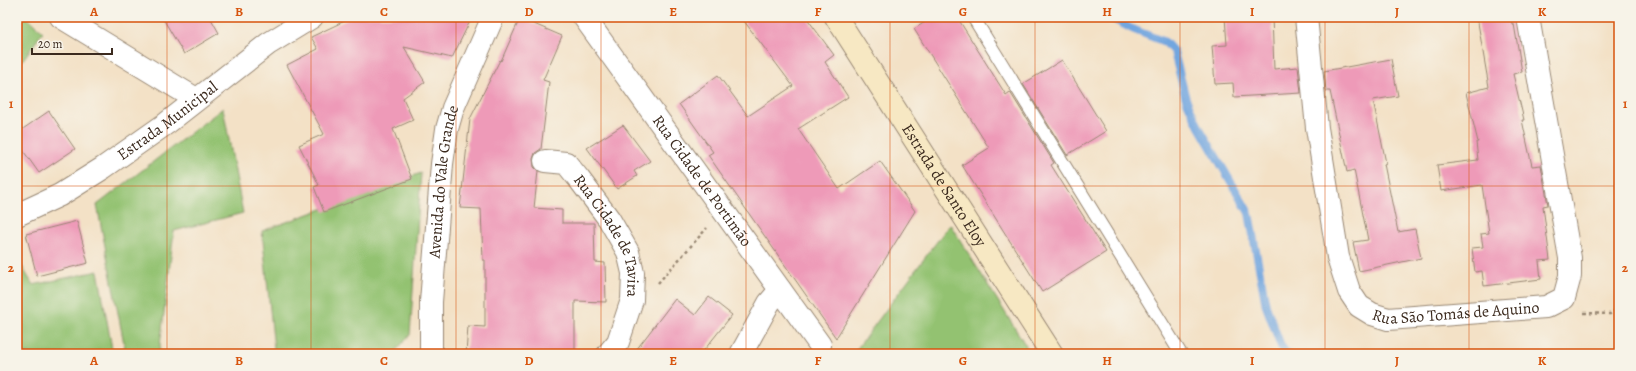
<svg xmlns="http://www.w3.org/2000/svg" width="1636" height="371" viewBox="0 0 1636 371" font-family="Alegreya,serif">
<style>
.green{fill:#93c271;stroke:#677648}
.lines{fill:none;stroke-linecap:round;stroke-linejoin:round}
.stream{stroke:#72a6df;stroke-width:8}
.building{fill:#ee9ab8}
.service-casing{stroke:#978672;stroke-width:14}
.minor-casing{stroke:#978672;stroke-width:24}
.secondary-casing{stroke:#978672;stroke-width:24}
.path{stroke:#978672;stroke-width:2.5;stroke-dasharray:3 3;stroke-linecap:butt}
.service{stroke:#fff;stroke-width:12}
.minor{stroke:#fff;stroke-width:22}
.secondary{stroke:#f7e8c3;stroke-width:22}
.grid{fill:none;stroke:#d7540e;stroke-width:1;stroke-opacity:0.55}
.labels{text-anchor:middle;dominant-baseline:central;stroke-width:3;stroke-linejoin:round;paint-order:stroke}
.street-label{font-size:16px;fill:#3b2a1e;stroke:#f7f3e8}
.neatline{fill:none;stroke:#d7540e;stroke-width:1.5}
.grid-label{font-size:13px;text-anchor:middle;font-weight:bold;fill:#d7540e}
</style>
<rect width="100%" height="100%" fill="#f7f3e8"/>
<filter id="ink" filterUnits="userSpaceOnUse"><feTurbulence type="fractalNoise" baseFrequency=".025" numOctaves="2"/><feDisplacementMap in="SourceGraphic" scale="8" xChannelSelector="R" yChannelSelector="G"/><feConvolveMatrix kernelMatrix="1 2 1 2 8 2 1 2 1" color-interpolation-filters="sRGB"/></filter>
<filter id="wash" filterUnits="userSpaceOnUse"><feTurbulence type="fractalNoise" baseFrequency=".012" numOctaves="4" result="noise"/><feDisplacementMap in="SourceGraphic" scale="16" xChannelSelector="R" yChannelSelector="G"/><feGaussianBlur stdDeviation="0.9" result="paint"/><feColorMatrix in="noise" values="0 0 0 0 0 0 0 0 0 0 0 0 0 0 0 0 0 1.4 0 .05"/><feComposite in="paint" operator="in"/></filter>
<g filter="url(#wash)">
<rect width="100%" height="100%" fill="#f3e1c6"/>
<!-- green -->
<path class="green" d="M17,17H26L43,32L17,68Z
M223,108L243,213L174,231L159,354H126L97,205Z
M421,173L410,335L393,354H268L274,349L262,231Z
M950,224L1031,354H853Z
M17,258L33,285L98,271L113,354H17Z"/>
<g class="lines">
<!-- stream -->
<path class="stream" d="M1109,17L1132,29L1165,42L1174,52L1186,99L1199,127L1249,213L1266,306L1281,346L1287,354"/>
</g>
<g id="blocks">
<!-- building -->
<path class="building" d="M162,17H210L219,33L184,54Z
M353,17H472L452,58L404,47L425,82L403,98L413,120L393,129L412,179L324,212L314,187L319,185L299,145L324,134L287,65L318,49L311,37Z
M741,17H806L834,55L825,62L848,97L798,129L839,189L880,161L915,211L836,338L708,155L713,152L679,104L718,75L748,116L793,86Z
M933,17H957L1006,95L1010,92L1054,163L1051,165L1106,252L1042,292L962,165L989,148L914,29Z
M1225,17H1272L1274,69L1298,67L1301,93L1234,97L1233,83L1215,84L1212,46L1227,45Z
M1477,17H1511L1512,24H1514L1522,72L1513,74L1524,120H1522L1532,166L1541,165L1548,205L1543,206L1550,260L1539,261L1541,279L1484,286L1482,271L1475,272L1472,248L1483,247L1481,234L1489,233L1482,185L1441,191L1437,165L1478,160L1476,142H1478L1466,93L1489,87Z
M520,18L562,36L543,80L549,82L541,149L535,153L533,159L534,167L538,171L534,208L562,210V223H594L595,262L605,263L606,302L575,301V354H466L468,326L485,327V260H483L481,209L460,208L470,119L500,60L501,61Z
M1391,59L1398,96L1373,100L1386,163L1384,164L1398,232L1415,229L1421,258L1359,271L1353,242L1368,240L1354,170L1347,172L1330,91H1326L1324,71Z
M1062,60L1106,131L1067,155L1023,84Z
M49,111L75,149L39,173L17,142V133Z
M623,125L650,161L634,171L637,176L617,189L587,148Z
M77,221L88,263L37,276L26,234Z
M709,297L732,315L701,354H633L675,299L695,315Z"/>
</g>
</g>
<g filter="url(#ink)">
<use href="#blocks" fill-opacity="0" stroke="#978672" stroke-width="1"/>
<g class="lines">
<defs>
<path id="service" d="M973,17L1181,354"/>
<g id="minor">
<path d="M61,17L196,99"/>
<path id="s1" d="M584,17L820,345"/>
<path id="s2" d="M1306,17L1317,128L1338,257L1349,291L1359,306L1372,314L1388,319L1546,307L1564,298L1570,276V258L1528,17"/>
<path id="s3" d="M545,161L566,163L579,179L609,219L628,252L633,273L632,300L618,342L608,354"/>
<path id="s4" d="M17,215L60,195L103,168L167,123L268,44L312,17"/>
<path id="s5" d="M431,354V302L442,164L447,129L453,108L493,17"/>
<path d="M741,354L769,303L780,290"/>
</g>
<g id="secondary">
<path id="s6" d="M836,17L1052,354"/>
</g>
</defs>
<!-- service casing -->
<use href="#service" class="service-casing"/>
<!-- minor casing -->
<use href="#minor" class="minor-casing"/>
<!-- secondary casing -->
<use href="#secondary" class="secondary-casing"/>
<!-- path -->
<path class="path" d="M658,283L707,228
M1584,313L1610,314L1619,307"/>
<!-- service -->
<use href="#service" class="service"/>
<!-- minor -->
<use href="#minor" class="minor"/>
<!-- secondary -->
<use href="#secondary" class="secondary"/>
</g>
</g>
<!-- grid -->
<path class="grid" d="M167,17V354M311,17V354M456,17V354M601,17V354M746,17V354M890,17V354M1035,17V354M1180,17V354M1325,17V354M1469,17V354M17,186H1619"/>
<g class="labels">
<!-- street labels -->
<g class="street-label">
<text stroke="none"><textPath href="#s4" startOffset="178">Estrada Municipal</textPath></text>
<text stroke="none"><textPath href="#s1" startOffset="202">Rua Cidade de Portimão</textPath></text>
<text stroke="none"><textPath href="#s5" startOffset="173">Avenida do Vale Grande</textPath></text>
<text stroke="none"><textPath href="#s6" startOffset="200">Estrada de Santo Eloy</textPath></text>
<text stroke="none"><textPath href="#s3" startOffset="107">Rua Cidade de Tavira</textPath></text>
<text stroke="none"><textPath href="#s2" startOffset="396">Rua São Tomás de Aquino</textPath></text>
</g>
</g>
<!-- margin -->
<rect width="1636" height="371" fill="none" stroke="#f7f3e8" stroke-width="44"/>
<!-- scale -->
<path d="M32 48v6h80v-6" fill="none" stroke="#3b2a1e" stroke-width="2"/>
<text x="38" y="48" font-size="12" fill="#3b2a1e" stroke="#f7f3e8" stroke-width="3" paint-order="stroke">20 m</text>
<rect x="22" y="22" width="1592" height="327" class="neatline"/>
<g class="grid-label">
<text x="94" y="16">A</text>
<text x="239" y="16">B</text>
<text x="384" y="16">C</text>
<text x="529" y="16">D</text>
<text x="673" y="16">E</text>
<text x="818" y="16">F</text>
<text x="963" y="16">G</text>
<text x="1107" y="16">H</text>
<text x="1252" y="16">I</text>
<text x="1397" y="16">J</text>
<text x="1542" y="16">K</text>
<text x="11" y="108">1</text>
<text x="1625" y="108">1</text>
<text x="11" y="272">2</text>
<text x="1625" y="272">2</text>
<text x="94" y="365">A</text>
<text x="239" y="365">B</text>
<text x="384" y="365">C</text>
<text x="529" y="365">D</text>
<text x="673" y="365">E</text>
<text x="818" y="365">F</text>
<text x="963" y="365">G</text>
<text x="1107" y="365">H</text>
<text x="1252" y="365">I</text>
<text x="1397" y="365">J</text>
<text x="1542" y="365">K</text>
</g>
</svg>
